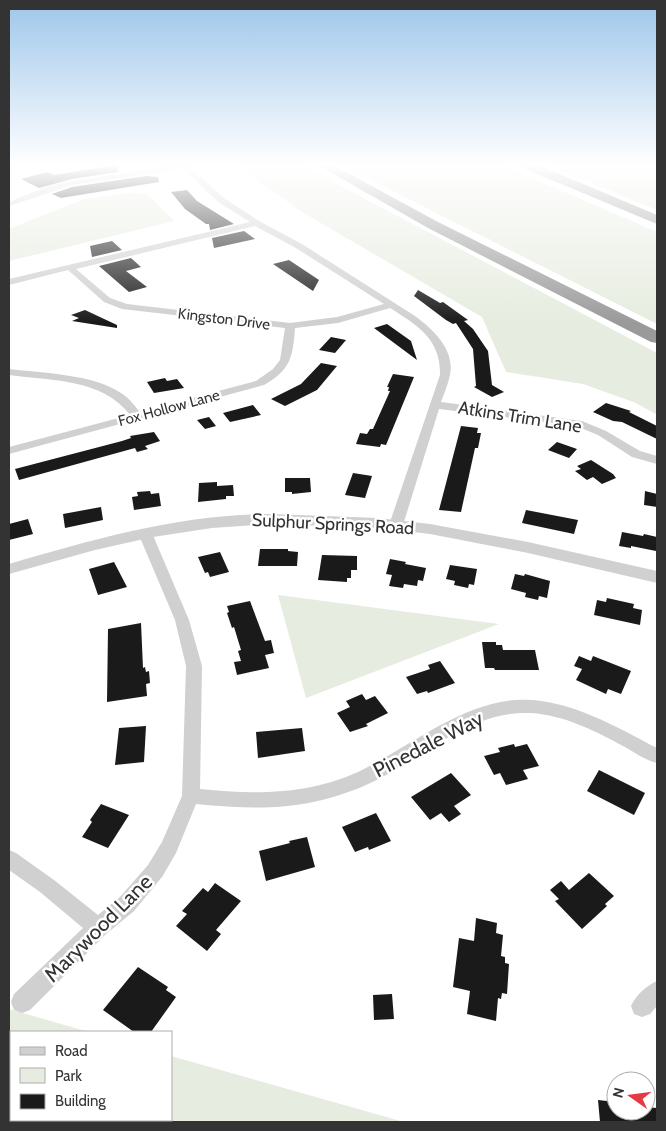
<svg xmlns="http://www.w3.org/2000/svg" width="666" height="1131" viewBox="0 0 666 1131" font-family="Cabin,sans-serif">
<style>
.green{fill:#e6ecdf}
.building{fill:#1a1a1a}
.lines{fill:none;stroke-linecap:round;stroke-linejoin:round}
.minor{fill:#d0d0d0;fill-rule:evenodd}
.tertiary{fill:#d0d0d0;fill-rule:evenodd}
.motorway{fill:#9a9a9a;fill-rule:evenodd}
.labels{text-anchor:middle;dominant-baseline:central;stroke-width:5;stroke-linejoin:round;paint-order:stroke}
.far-street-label{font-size:15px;fill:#333;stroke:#fff}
.street-label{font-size:18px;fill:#333;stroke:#fff}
.near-street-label{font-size:21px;fill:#333;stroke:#fff}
</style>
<rect width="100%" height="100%" fill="#fff"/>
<!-- green -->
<path class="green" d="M236,165H301L657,353V415L636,403L583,384L506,372L482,317L302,212Z
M341,165H502L657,232V324Z
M547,165H657V210Z
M132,193L147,194L174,221L9,261V229L84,199Z
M278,595L499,624L306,698Z
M9,1009L89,1032H11V1096H9Z
M171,1056L404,1122H88L84,1120H171Z"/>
<!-- building -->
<path class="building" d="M118,165V172L72,179L39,188L21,179L47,172L54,175Z
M146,176L158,177L159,182L61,198L52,194L72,187Z
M187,190L197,201L234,224L210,230L209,224H206L185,209L171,192Z
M244,231L255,239L214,248L212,238Z
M112,241L122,250L92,257L90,246Z
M131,258L141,267L126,271L147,287L129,292L99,266Z
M289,260L319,280L313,291L273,264Z
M418,290L440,303L443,302L468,320L464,321L473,329L488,351L492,385L504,392L492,397L474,387L476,386L473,349L456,323L453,324L446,320L414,296Z
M85,310L117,325V328L72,321L79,318L71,315Z
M387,324L411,341L417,360L374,328Z
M331,337L346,340L335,353L319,350Z
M321,363L337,366L317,390L285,406L271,399L301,384Z
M393,374L414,377L386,445L381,444L380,447L356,444L360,433L367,434L370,429H373L390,391H388L389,387H387Z
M165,378L167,381L177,379L184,388L154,393L147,382Z
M606,403L631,411L629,412L657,426V439L622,422L613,421L593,412Z
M253,405L261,415L230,422L223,413Z
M209,417L216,426L205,429L197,420Z
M461,426L478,428L477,433H481L478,448H475L461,512L439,510Z
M154,432L160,441L145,446L148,449L137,452L135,448L19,480L15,469L122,441L131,438L130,436Z
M557,442L577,449L569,458L548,450Z
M591,460L613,474L616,478L602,484L593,477L587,480L575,471L581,469L577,466Z
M353,473L372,476L365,498L345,495Z
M285,478H310L311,492L292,494V492H285Z
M217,482V486L233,485L234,496H226V499L198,502L199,483Z
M150,491L151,494L159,493L161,506L134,510L132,497L138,496L137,492Z
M645,491L657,494V507L644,505Z
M101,507L103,520L65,528L63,514Z
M526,510L578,520L574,534L522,523Z
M28,519L33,534L9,540V524Z
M622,532L643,536L644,534L657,537L656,551L631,546V548L619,546Z
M260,549H288V551L298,552L297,566H258Z
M220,552L229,572L210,577L208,572L205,573L198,557Z
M322,555L357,556V570H351V578H347V582L318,580Z
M390,559L406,562L405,564L426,568L423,581L418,580L417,586L404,584L403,588L389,586L392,575L386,574Z
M114,562L127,587L98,595L89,569Z
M450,565L477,569L474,585L469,584L468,588L454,585L455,581L446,579Z
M515,574L524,576L525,574L550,581L547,598L539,596L538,600L525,597L526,593L511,589Z
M607,598L634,604L633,608L642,610L640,625L594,615L597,600L606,602Z
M250,601L265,641L271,640L274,653L265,655L269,668L237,675L234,662L241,661L238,651L241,650L234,627L232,628L227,613L229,612L227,606Z
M141,623L143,668L145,667L146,672L149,671L150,683L146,684L147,696L107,702L108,629Z
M482,642H496V645H502L503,650H535L539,670H495L494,668H485Z
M579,656L591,661L593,656L631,671L621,694L608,689L606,694L576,680L582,669L574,666Z
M440,661L455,683L428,693L427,691L417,694L406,677L430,669L428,665Z
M362,694L366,700L375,696L388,713L366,724L368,726L350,732L337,713L350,707L346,701Z
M146,726L144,762L115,765L119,728Z
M302,728L305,751L258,758L256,732Z
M514,744L515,747L527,744L539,766L523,770L528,779L506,785L500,773L494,775L484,756L500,752L498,748Z
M599,770L645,793L634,815L587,791Z
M451,773L471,795L454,806L461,814L449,822L441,813L430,820L411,797Z
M101,804L129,815L108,848L82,837L92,822L90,820Z
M376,813L391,841L369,850L368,847L355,852L342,827Z
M307,837L315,867L266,881L259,851L290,843L289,841Z
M589,873L614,896L605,904L607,906L582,929L555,901L559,899L550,890L561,881L569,890Z
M215,883L241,901L216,930L221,934L207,951L176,926L187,914L182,911L203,888L208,892Z
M476,918L497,923L496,933L503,935L501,956L505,957V963L509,964L507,994L502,993L501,999L498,998L496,1021L467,1014L470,991L453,987L459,938L474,941Z
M138,967L168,987L166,990L176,997L151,1032H134L103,1010Z
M392,994L394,1019L374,1020L373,995Z
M598,1100L616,1102V1111H646V1107L657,1108V1122H600Z"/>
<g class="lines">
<!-- minor -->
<path class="minor" d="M180,165H187L224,198L259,221L302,244L415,316C434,330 455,350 450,375C448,384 444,394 441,402L582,421L606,431L640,451L657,456V464L632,457L598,435L576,426L439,409L403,525L401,528H391L389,525L440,375C441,339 417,325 390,308L338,323L295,328C293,358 290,370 264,385L9,454V447L130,415C102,378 51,381 9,375V369C42,373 93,374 121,393C129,398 134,405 140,412L256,381L273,369L280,360L285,328L122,309L104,302L68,270L9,285V279L250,222L218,202L184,169L72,185L9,206V202L46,187L72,181ZM255,226L296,248L384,304L337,317L290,323L127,304L110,298L76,269Z
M145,529L152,533L189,620L202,666L200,789C256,795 312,795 364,769C412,745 459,705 515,700C564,696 615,726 657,748V763C645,760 634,752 623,746C595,731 564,715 531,713C468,710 419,762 364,786C304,811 259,810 196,804L176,853L162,877L134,911L105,935L30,1010L22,1013L14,1010L11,1002L14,994L83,928L40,892L9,870V850L16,853L54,880L98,915L120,897L148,865L162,842L182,796L186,666L175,620L138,533Z
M657,981V1006L650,1014L642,1017L634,1014L631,1006C636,995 646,986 657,981Z"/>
<!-- tertiary -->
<path class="tertiary" d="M272,514L378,518L430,524L528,542L657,571V583L528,553L430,534L378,528L272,524L212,528L153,537L95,550L9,574V564C94,539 182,514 272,514Z"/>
<!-- motorway -->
<path class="motorway" d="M318,165H333L438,222L657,331V343L651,342L428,228Z
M521,165H538L657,215V224L523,168Z"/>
</g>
<!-- sky -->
<linearGradient id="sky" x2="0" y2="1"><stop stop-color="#9ec6ea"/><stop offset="0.51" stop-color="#fff"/><stop offset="1" stop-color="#fff" stop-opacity="0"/></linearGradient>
<rect width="666" height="323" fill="url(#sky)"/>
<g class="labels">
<!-- far-street labels -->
<g class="far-street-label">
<text transform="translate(224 319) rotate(7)">Kingston Drive</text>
<text transform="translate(169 408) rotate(-15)">Fox Hollow Lane</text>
</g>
<!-- street labels -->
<g class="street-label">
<text transform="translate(520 417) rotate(9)">Atkins Trim Lane</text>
<text transform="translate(333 524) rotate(3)">Sulphur Springs Road</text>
</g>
<!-- near-street labels -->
<g class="near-street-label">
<text transform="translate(428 744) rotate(-27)">Pinedale Way</text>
<text transform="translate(98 928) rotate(-45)">Marywood Lane</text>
</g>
</g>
<!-- border -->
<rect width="666" height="1131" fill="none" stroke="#333333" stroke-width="20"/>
<!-- legend -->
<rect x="10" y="1031" width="162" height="90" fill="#ffffff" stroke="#adadad"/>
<rect x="20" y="1047" width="25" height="8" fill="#d0d0d0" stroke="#adadad"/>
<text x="55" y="1056" font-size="15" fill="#333333">Road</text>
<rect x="20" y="1068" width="25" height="15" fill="#e6ecdf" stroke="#adadad"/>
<text x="55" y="1081" font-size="15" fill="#333333">Park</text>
<rect x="20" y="1094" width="25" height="15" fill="#1a1a1a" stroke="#adadad"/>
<text x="55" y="1106" font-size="15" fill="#333333">Building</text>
<!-- north arrow -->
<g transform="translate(631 1096) rotate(284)"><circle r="24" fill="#ffffff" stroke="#adadad"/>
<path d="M0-4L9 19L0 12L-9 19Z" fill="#e63946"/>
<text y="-8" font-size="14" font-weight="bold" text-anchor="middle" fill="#333333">N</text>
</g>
</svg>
